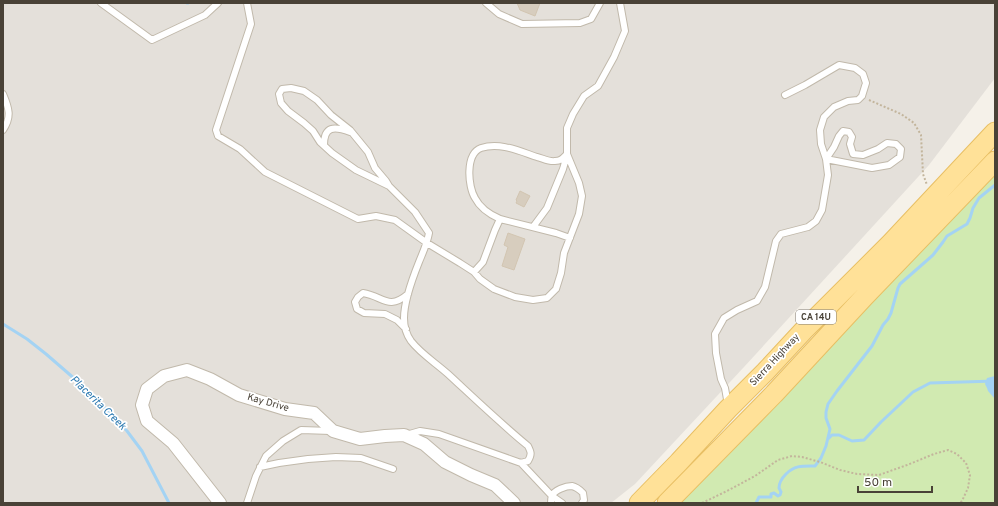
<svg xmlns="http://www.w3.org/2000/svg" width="998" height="506" viewBox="0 0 998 506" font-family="Overpass,sans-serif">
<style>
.industrial{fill:#e4e0da}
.green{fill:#d1eab1}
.water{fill:#a4d3f3}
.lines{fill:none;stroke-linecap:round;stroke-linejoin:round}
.stream{stroke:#a4d3f3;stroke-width:3}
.building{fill:#d7cdbe;stroke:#d2c5b1}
.service-casing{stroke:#c1b9ab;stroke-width:8}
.minor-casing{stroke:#c1b9ab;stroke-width:14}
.primary-casing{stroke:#e8bf64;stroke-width:21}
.path{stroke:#c3b59c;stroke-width:2;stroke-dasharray:2 2;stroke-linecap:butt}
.service{stroke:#fff;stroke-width:6}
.minor{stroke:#fff;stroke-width:12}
.primary{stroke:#ffe198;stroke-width:19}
.labels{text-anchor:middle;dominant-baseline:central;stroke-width:3.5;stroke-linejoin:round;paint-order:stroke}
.shield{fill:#fff;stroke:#807b73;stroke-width:1}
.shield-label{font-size:9px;font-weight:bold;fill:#494237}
.street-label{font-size:10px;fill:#494237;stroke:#fff}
.water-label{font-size:11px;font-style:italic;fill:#2b79b1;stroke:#fff}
</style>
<rect width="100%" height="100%" fill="#f5f1e9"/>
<!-- industrial -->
<path class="industrial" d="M3,3H995V78L929,165L744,367L635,484L611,503H3Z"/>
<!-- green -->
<path class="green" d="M995,174V503H678Z"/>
<!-- water -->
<path class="water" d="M995,376V399L988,391L987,388L985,384L987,378Z"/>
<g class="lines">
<!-- stream -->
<path class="stream" d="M187,3H188
M3,324L27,339L46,354L76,380L102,405L127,431L142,451L169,503
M829,438L832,435H839L852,441L864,440L881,422L913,392L930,383L995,381
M756,503L759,497H771V494L774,493L778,496L780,495L781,492L779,488C779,482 782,478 786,474C795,465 803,466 815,466L821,458L826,446L830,429L826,418V412L828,404L837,391L872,346L883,325L888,319L891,313L898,288L900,284L933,255L943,242L947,236L967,224L970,218L973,208L979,198L995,185"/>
</g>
<!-- building -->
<path class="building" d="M517,3H540L535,16L520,10Z
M520,191L530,196L524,207L516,203L517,201L516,200Z
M508,233L525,239L514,270L502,266L508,247L504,245Z"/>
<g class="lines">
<defs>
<path id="service" d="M101,3L152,40L205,15L218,3
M247,3L251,24L216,130L218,136L240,149L265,172L358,219L376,216L395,220L427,243L460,263L474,272L480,279L494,289L515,297L533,300L547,298L556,289L561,273L564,253L579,214L582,196L579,183L567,154V128L573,114L584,96L598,86L614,57L625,31L620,3
M486,3L499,14L522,24L580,23L591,19L600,3
M3,94C9,108 12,117 3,130
M843,131L849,132L852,137L850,144L853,154L863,155L878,149L887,143L896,144L901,149L900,157L889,165L872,168L826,159L834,147L839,136Z
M324,145C324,126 334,126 350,132
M567,154C563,158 561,161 555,161C549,162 542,158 537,157C519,151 500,142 481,148C465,154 468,187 475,198C480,208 491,215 500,219L556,233L570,238
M389,186L386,181L375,168L368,152L350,130L331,115L317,100L304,91L291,88L282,89L279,94L281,103L288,111L304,123L313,131L320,142L332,153L356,170L389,186L415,212L429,233C427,244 423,252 419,262C413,277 404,302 404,318C404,326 406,334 411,341C421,354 436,363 448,374C474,398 500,423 528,446C531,452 532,454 528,461L521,463L439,434L420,431L406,435
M533,227L547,208L563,169L567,155
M474,272L483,262L495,230L500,219
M406,329L397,320L385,314L364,313L357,309L355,302L358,297L363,293C383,296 388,311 408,294
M728,405L725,388L721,379L716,353L715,334L724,318L737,310L757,301L765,287L776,241L781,234L808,227L816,221L822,210L828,175L826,159L821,144L820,130L824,117L834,107L848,101L858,100L862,96L866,83L863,74L855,68L839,65L805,85L785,95
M521,463L552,496L562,503
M260,467L279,463L308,459L336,457L361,458L393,469
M247,503L256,476L266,456L283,441L301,430L331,431
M551,503C551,501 551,498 552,496C554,490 566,486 572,486C577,487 580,490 583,493L584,500L582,503"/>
<path id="minor" d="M220,503L173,443L147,421L142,405L147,389L164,376L187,370L210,379L239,395L285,409L314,413L333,431L360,439L385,436L404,435L424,444L445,462L471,475L495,485L514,503"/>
<path id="primary" d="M639,503L679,462L728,409L765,372L804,330L891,243L995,132
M667,503L774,394L864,297L995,161"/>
</defs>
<!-- service casing -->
<use href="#service" class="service-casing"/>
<!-- minor casing -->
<use href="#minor" class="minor-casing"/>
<!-- primary casing -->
<use href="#primary" class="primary-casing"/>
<!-- path -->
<path class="path" d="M869,100L901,114L914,123L921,135L923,174L927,185
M702,503L727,491L755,476L778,460L792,456L802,457L820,462L840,470L857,474L879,475L907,465L934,454L948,450L957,454L966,463L970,475L968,488L962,501L960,503"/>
<!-- service -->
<use href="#service" class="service"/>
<!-- minor -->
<use href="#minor" class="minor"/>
<!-- primary -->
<use href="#primary" class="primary"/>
</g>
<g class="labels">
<!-- shield labels -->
<rect class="shield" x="796" y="310" width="40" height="14" rx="3"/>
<g class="shield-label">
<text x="816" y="317">CA 14U</text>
</g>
<!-- street labels -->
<g class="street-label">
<text transform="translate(775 360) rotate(-47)">Sierra Highway</text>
<text transform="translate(268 403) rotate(16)">Kay Drive</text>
</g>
<!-- water labels -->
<g class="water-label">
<text transform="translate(98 403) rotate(44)">Placerita Creek</text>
</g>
</g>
<!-- border -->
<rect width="998" height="506" fill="none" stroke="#494237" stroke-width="8"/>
<!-- scale -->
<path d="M858 486v6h74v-6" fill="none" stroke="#494237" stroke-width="2"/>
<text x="864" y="486" font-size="12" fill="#494237" stroke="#ffffff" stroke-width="3" paint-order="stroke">50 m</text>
</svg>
